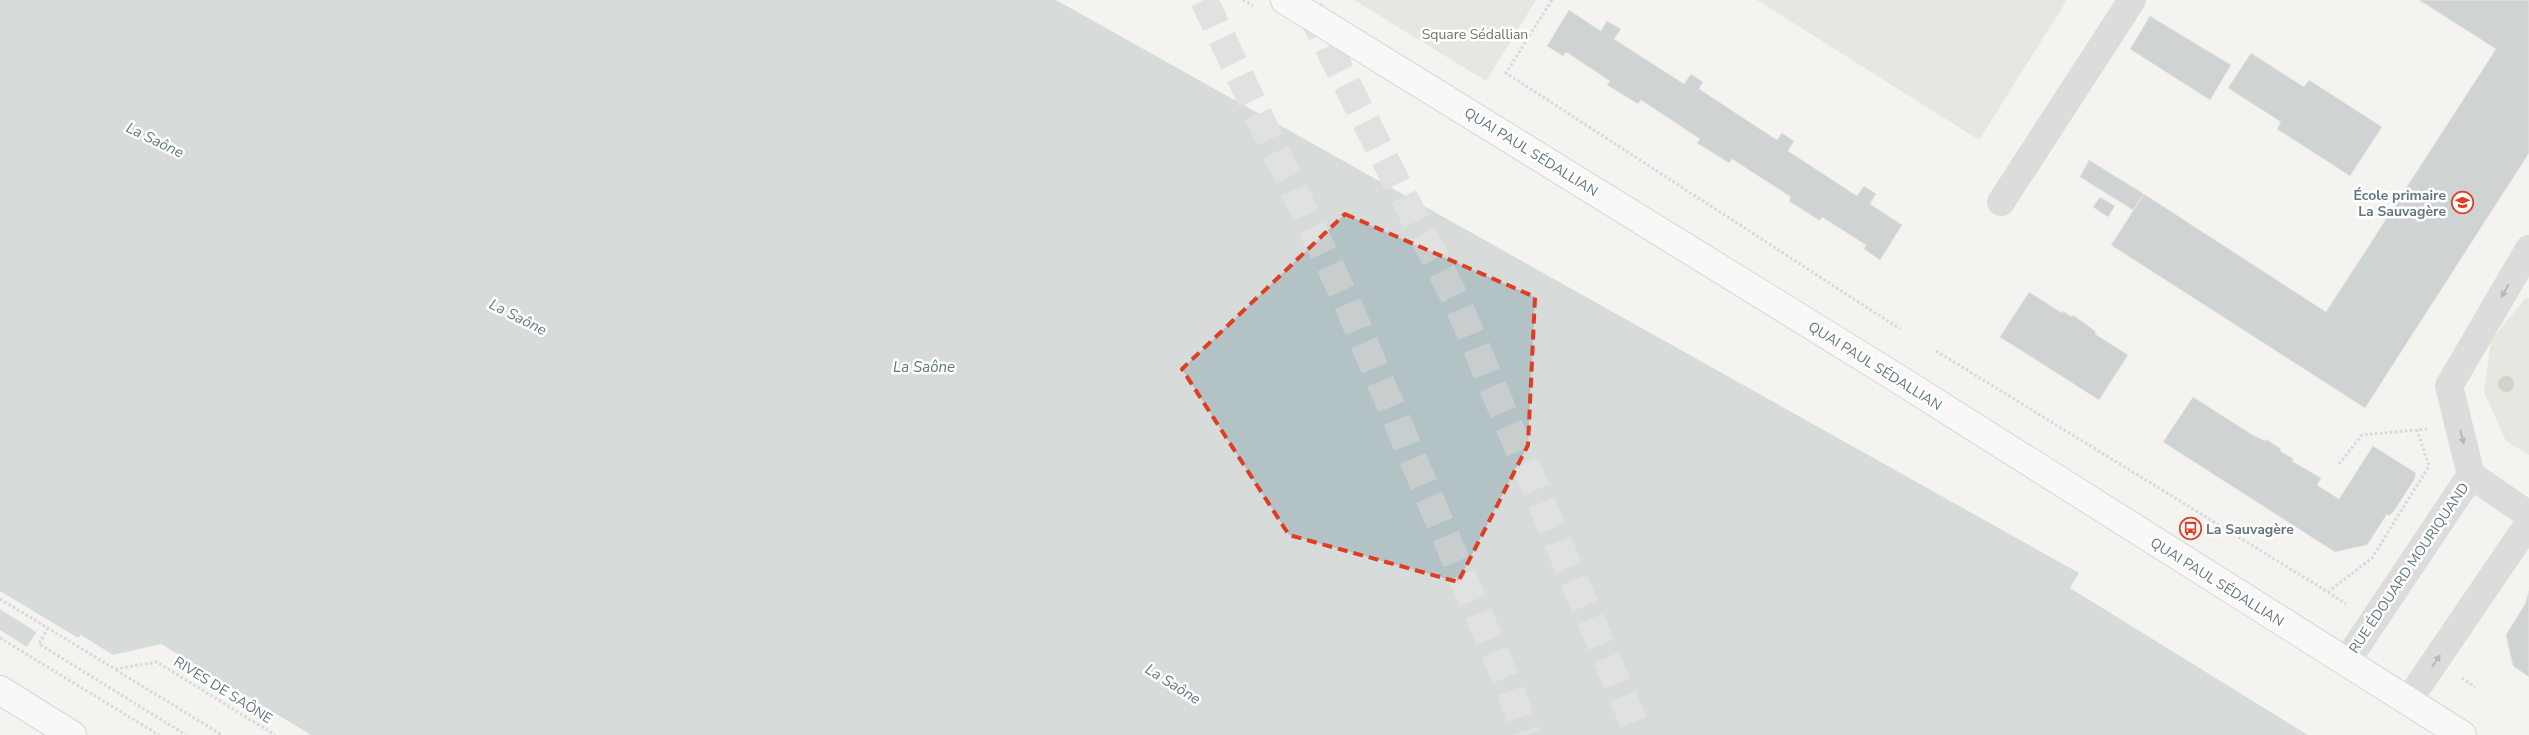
<svg xmlns="http://www.w3.org/2000/svg" width="2529" height="735" viewBox="0 0 2529 735" font-family="'Nunito Sans',sans-serif">
<style>
.green{fill:#d3d9cf}
.water{fill:#b3c2c4}
.pier{fill:#f4f3ef}
.building{fill:#a3adb1;stroke:#d5d5d2}
.lines{fill:none;stroke-linecap:round;stroke-linejoin:round}
.highway-tunnel{stroke:#c8cece;stroke-width:28;stroke-dasharray:28 14;stroke-linecap:butt}
.major-casing{stroke:#b0b5b8;stroke-width:30}
.path{stroke:#b7babc;stroke-width:3;stroke-dasharray:2.5 2.5;stroke-linecap:butt}
.minor{stroke:#bdc1c4;stroke-width:28}
.major{stroke:#fff;stroke-width:28}
.tree{fill:#a7afa1}
.oneway{fill:#637680}
.marked{fill:none;stroke:#e13d22;stroke-width:4;stroke-dasharray:10 6;stroke-linejoin:round}
.labels{text-anchor:middle;dominant-baseline:central;stroke-width:5;stroke-linejoin:round;paint-order:stroke}
.park-label{font-size:14px;fill:#687862;stroke:#fff}
.street-label{font-size:14px;fill:#637680;stroke:#fff}
.poi-label{font-size:14px;font-weight:bold;fill:#637680;stroke:#fff;text-anchor:end}
.water-label{font-size:15px;font-style:italic;fill:#5f787f;stroke:#fff}
</style>
<rect width="100%" height="100%" fill="#f4f3ef"/>
<!-- green -->
<path class="green" d="M1354,0H1536L1486,81Z
M1757,0H2067L1979,140Z
M2529,298V455L2506,441L2484,392L2491,340L2525,299Z"/>
<!-- water -->
<path class="water" d="M0,0H1056L2079,573L2070,588L2308,735H311L161,644L113,655L81,635L78,638L45,618L27,647L0,630Z"/>
<!-- pier -->
<path class="pier" d="M0,591L45,618L36,632L0,609Z"/>
<!-- building -->
<path class="building" d="M2419,0H2529V153L2365,408L2111,245L2144,194L2326,312L2496,49Z
M1569,10L1601,31L1607,21L1621,29L1614,39L1684,84L1691,74L1703,82L1699,89L1777,140L1782,133L1794,141L1788,151L1857,196L1864,186L1876,194L1870,204L1902,225L1880,260L1864,249L1866,245L1822,217L1820,221L1789,201L1791,197L1732,159L1729,163L1697,143L1700,139L1641,100L1638,104L1607,85L1610,81L1566,52L1563,56L1547,46Z
M2150,16L2231,65L2210,100L2130,49Z
M2251,53L2304,87L2309,80L2382,127L2350,176L2277,129L2281,122L2228,88Z
M2089,160L2144,194L2133,210L2080,177Z
M2100,197L2115,206L2108,217L2093,207Z
M2029,292L2062,313L2063,311L2072,317L2073,315L2087,325L2096,332L2095,334L2128,355L2099,400L2000,337Z
M2193,397L2251,434L2265,441L2266,439L2281,449L2280,451L2294,459L2292,461L2321,478L2317,485L2339,499L2373,446L2416,473L2414,480L2394,511L2389,516L2387,514L2367,545L2335,552L2163,442Z
M2529,591V677L2513,666L2506,635L2525,604Z"/>
<g class="lines">
<!-- highway-tunnel -->
<path class="highway-tunnel" d="M1204,0L1346,300L1510,689L1526,735
M1309,9L1458,304L1639,735"/>
<defs>
<path id="major" d="M1285,0L1892,375L2462,735
M0,690L72,735"/>
</defs>
<!-- major casing -->
<use href="#major" class="major-casing"/>
<!-- path -->
<path class="path" d="M1243,0L1253,6
M1552,0L1506,73L1900,329
M1936,351L2328,592L2372,558L2429,466L2417,430
M2339,464L2362,435L2427,429
M2328,592L2346,604
M0,599L115,669L157,662L275,735
M48,628L39,644L186,735
M0,638L159,735
M116,670L222,735
M2462,678L2475,687"/>
<!-- minor -->
<path class="minor" d="M2001,202L2132,0
M2529,249L2449,386L2471,475L2529,515
M2346,662L2471,475
M2408,701L2529,523"/>
<!-- major -->
<use href="#major" class="major"/>
</g>
<!-- trees -->
<circle class="tree" cx="2506" cy="384" r="8"/>
<!-- one-way arrows -->
<defs><path id="oneway-solid" d="M-6-.8H1V-3.2L6.5 0L1 3.2V.8H-6Z" transform="scale(1.25)"/></defs>
<g class="oneway">
<use href="#oneway-solid" transform="translate(2505 291) rotate(120)"/>
<use href="#oneway-solid" transform="translate(2462 437) rotate(76)"/>
<use href="#oneway-solid" transform="translate(2436 661) rotate(-56)"/>
</g>
<!-- marked area -->
<path d="M0 0H2529V735H0ZM1345,214L1535,297L1528,445L1458,582L1289,535L1182,369Z" fill="#f4f3ef" fill-opacity=".55" fill-rule="evenodd"/>
<path class="marked" d="M1345,214L1535,297L1528,445L1458,582L1289,535L1182,369Z"/>
<!-- icons -->
<defs>
<symbol id="school-ring" viewBox="-11 -11 22 22"><circle r="9.5" fill="#fff" stroke="#e13d22" stroke-width="1.5"/><path d="M0-5L7-2L0 1L-7-2ZM-4 1L0 2.5L4 1V4Q0 6-4 4Z" fill="#e13d22"/></symbol>
<symbol id="bus-ring" viewBox="-11 -11 22 22"><circle r="9.5" fill="#fff" stroke="#e13d22" stroke-width="1.5"/><path d="M-5-6H5V4H4V6H2V4H-2V6H-4V4H-5ZM-3.5-4V0h7V-4ZM-3.5 1.2v1.5H-2V1.2ZM2 1.2v1.5H3.5V1.2Z" fill="#e13d22"/></symbol>
</defs>
<g fill-rule="evenodd">
<use href="#school-ring" x="2450" y="190" width="25" height="25"/>
<use href="#bus-ring" x="2178" y="516" width="25" height="25"/>
</g>
<g class="labels">
<!-- park labels -->
<g class="park-label">
<text x="1475" y="34">Square Sédallian</text>
</g>
<!-- street labels -->
<g class="street-label">
<text transform="translate(1531 152) rotate(32)">QUAI PAUL SÉDALLIAN</text>
<text transform="translate(1875 366) rotate(32)">QUAI PAUL SÉDALLIAN</text>
<text transform="translate(2409 568) rotate(-56)">RUE ÉDOUARD MOURIQUAND</text>
<text transform="translate(2217 582) rotate(32)">QUAI PAUL SÉDALLIAN</text>
<text transform="translate(223 690) rotate(32)">RIVES DE SAÔNE</text>
</g>
<!-- poi labels -->
<g class="poi-label">
<text x="2446" y="195">École primaire<tspan x="2446" dy="16">La Sauvagère</tspan></text>
<text x="2206" y="529" text-anchor="start">La Sauvagère</text>
</g>
<!-- water labels -->
<g class="water-label">
<text transform="translate(155 140) rotate(26)">La Saône</text>
<text transform="translate(518 317) rotate(27)">La Saône</text>
<text x="924" y="367">La Saône</text>
<text transform="translate(1173 684) rotate(32)">La Saône</text>
</g>
</g>
</svg>
